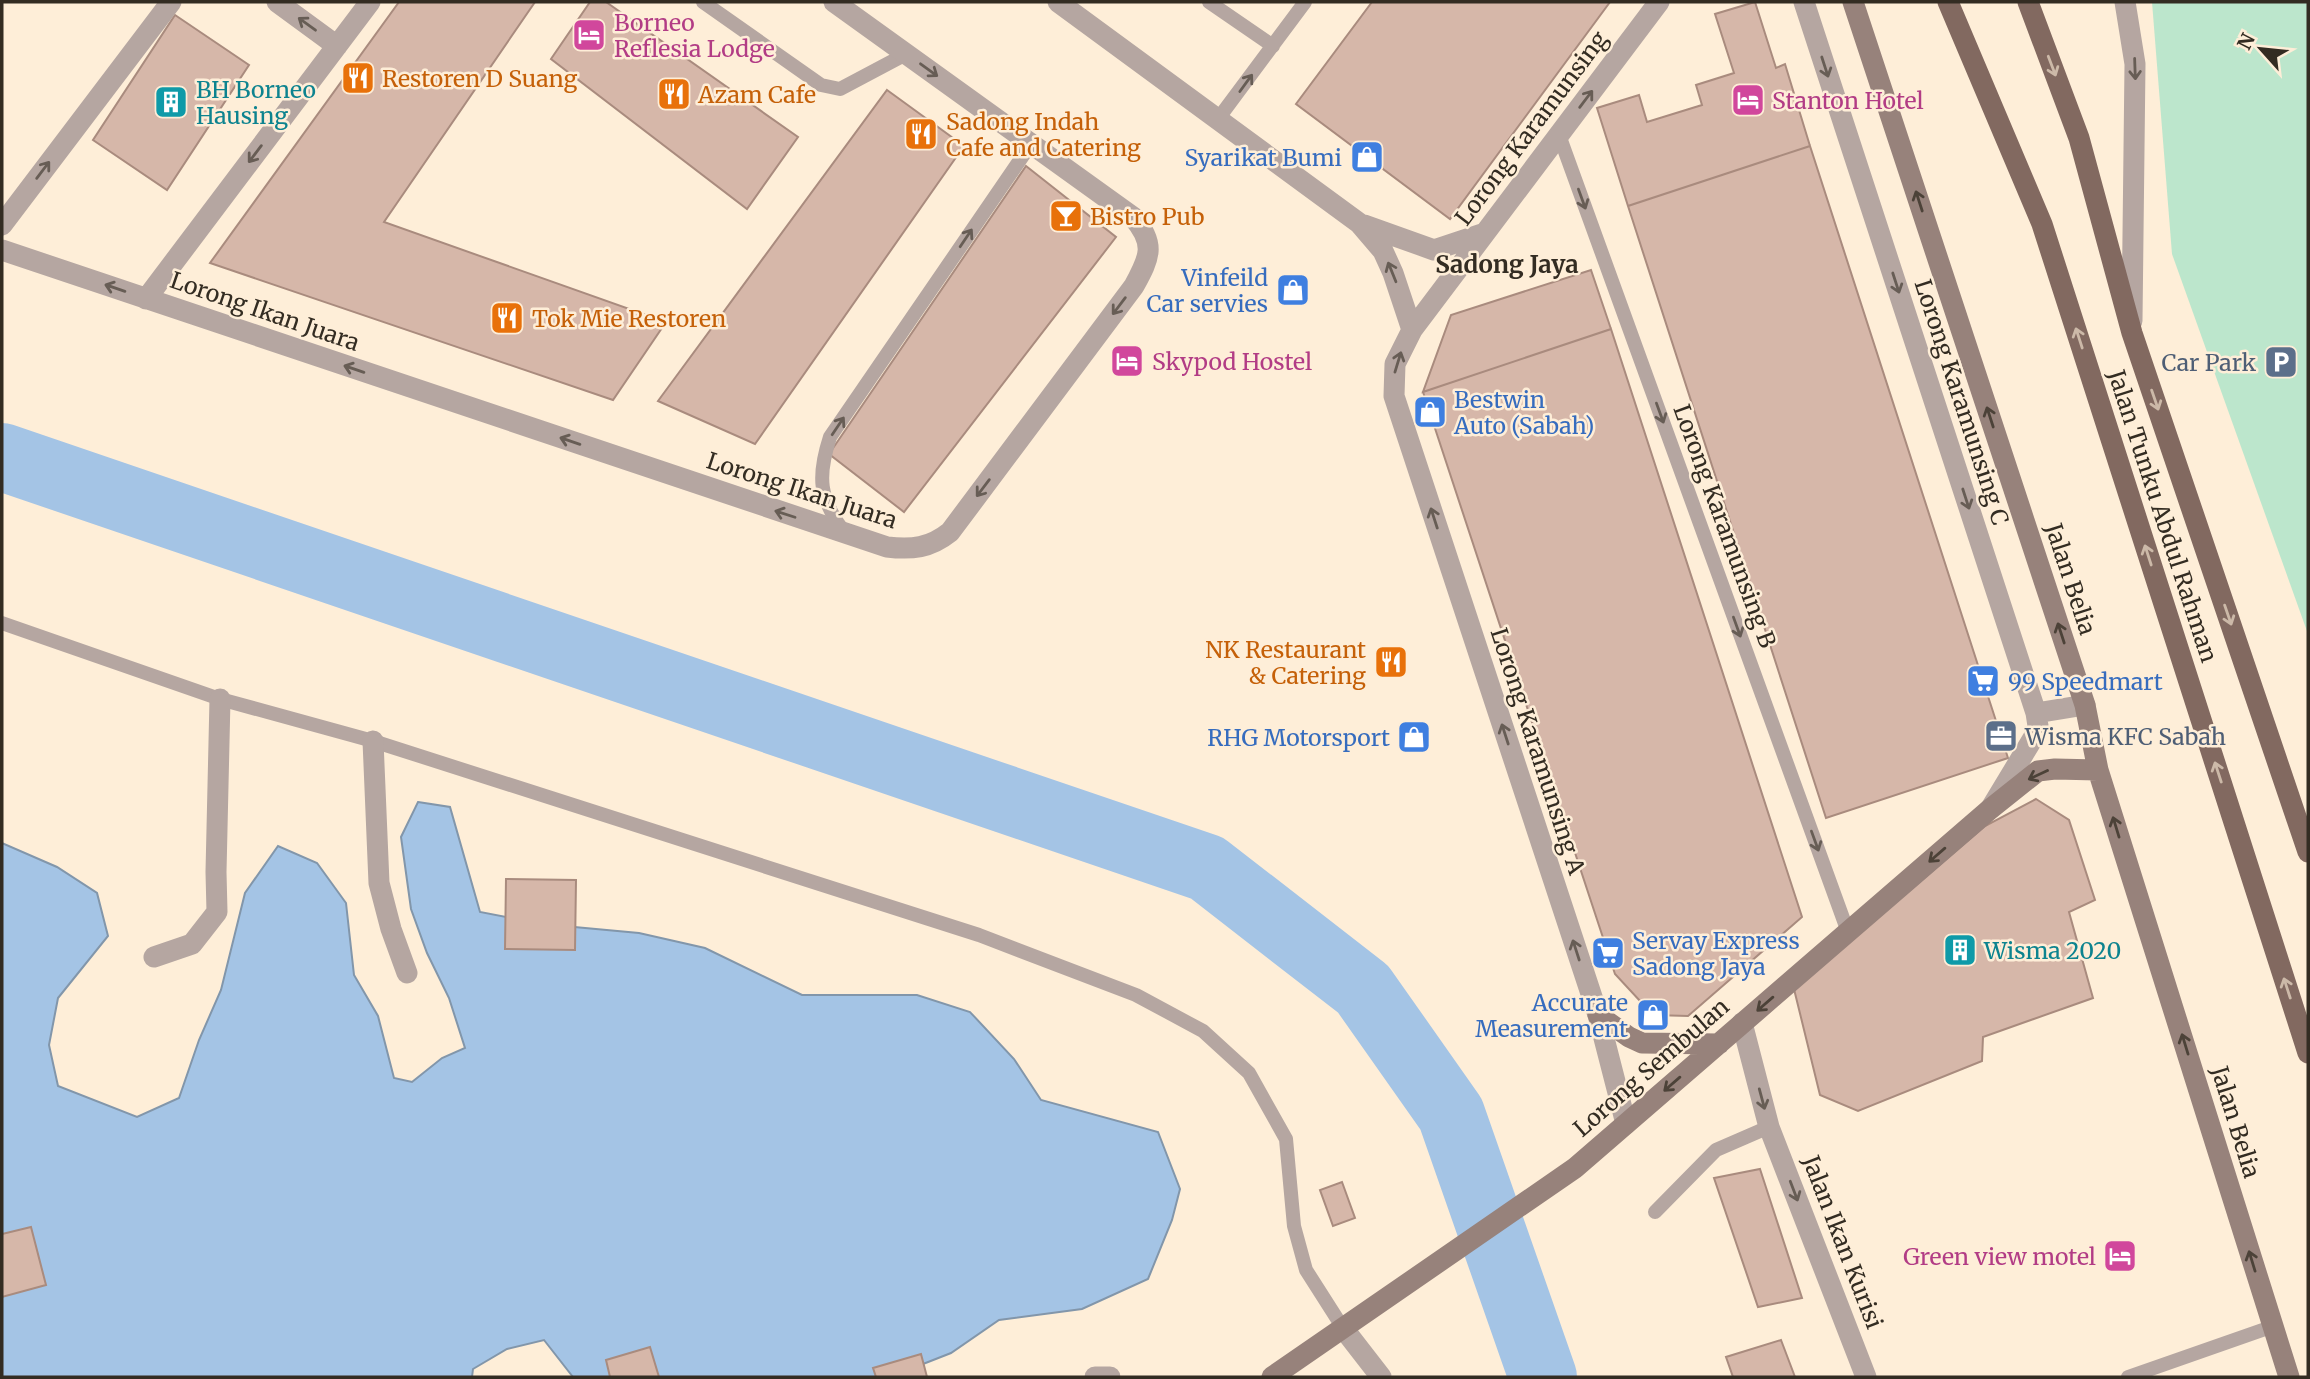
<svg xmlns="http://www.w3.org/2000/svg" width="2310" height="1379" viewBox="0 0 2310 1379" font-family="Merriweather,serif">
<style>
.green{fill:#bce6cc}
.water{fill:#a4c4e5;stroke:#8296aa;stroke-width:2}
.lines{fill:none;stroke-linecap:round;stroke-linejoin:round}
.river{stroke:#a4c4e5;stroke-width:68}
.building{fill:#d6b7a9;stroke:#a98b7e;stroke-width:2}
.lane{stroke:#b5a6a1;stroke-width:14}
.street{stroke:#b5a6a1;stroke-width:21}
.secondary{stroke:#97827b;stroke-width:21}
.primary{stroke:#826960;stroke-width:21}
.oneway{stroke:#675d55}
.oneway2{stroke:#ccb9a8}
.oneway3{stroke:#4c4238}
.labels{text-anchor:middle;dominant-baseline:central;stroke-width:5;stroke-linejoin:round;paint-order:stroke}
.hotel-label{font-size:23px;fill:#b23c85;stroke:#feeed8;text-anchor:start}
.food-label{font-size:23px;fill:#c56008;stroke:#feeed8;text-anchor:start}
.culture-label{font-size:23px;fill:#0d838f;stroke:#feeed8;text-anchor:start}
.street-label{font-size:23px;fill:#332c22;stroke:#feeed8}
.shop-label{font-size:23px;fill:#366cbe;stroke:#feeed8;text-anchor:end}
.service-label{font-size:23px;fill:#4e5e75;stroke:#feeed8;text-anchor:end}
.neighbourhood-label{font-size:24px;font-weight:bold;fill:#332c22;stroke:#feeed8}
</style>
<rect width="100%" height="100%" fill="#feeed8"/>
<!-- green -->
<path class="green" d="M2152,2H2308V634L2172,254Z"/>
<!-- water -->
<path class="water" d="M418,802L450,807L480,912L542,924L639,933L705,948L802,995H917L970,1012L1014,1059L1041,1100L1158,1132L1180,1189L1172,1220L1148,1279L1082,1309L999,1320L951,1353L890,1377H573L544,1340L507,1349L473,1369L472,1377H2V843L57,867L97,893L108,936L58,998L49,1045L58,1086L137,1117L179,1098L199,1040L221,990L245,893L278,846L317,863L346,903L354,975L378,1016L394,1078L412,1082L442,1058L465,1048L449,998L427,953L411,909L401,837Z"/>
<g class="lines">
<!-- river -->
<path class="river" d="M2,457L1207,868L1363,989L1451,1114L1543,1377"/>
</g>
<!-- building -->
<path class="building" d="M399,2H535L384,222L666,322L613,400L210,263Z
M590,2H606L798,137L747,209L551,59Z
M1372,2H1610L1450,219L1296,104Z
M1755,2L1776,68L1785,64L1810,146L1628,206L1597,108L1639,95L1647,122L1702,105L1696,85L1734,73L1715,14Z
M175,15L249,65L167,190L93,140Z
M887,90L964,146L755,444L658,401Z
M1810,146L2008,758L1826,818L1628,206Z
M1026,166L1116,237L904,512L829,454Z
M1591,270L1611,329L1423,392L1451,315Z
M1611,329L1802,917L1688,1016L1653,1015L1615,974L1423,392Z
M2036,799L2069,820L2095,900L2069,912L2093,998L1983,1037L1982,1061L1858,1111L1820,1095L1794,989L1985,826Z
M506,879L576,880L575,950L505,949Z
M1760,1169L1802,1298L1758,1307L1714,1178Z
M1342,1182L1355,1218L1333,1226L1320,1190Z
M31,1227L46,1285L2,1297V1234Z
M1781,1340L1795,1377H1733L1726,1357Z
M650,1347L659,1377H610L606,1360Z
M921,1354L927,1377H876L873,1368Z"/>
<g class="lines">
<!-- lane -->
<path class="lane" d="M703,2L821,85L840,89L906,54
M1209,2L1273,46
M1218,119L1305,2
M1559,135L1848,932
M844,532C819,498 817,477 830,437L1031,144
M2,623L220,699L373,741L979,935L1136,995L1203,1031L1249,1073L1286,1139L1294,1226L1306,1270L1343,1328
M1655,1212L1716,1150L1769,1127
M2128,1377L2271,1327"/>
<!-- street -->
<path class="street" d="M277,2L337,46
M1058,2L1359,223L1383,251L1393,273L1412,330
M1804,2L2036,713L2038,726L2035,735L1991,808
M2125,2L2135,64L2132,321
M2,225L171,2
M1364,225L1434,250L1485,233
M2,250L887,547C912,550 930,548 950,532L1134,286C1150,257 1156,244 1133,217L834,2
M146,299L370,2
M2036,713L2085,705
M373,741L379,883L391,929L407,973
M154,957L192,944L217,912L216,872L220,699
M1742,1023L1769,1127L1866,1377
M1626,1124L1598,1015L1394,396L1395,364L1412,330L1659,2
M1343,1328L1381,1377
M1095,1377H1110"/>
<!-- secondary -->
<path class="secondary" d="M1853,2L2085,705L2098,770L2289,1377
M1598,1015L1629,1037L1642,1043L1719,1044
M1272,1377L1575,1168L1989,810L2038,771L2055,769L2098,770"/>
<!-- primary -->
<path class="primary" d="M1948,2L2042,224L2308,1053
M2028,2L2079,138L2132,333L2308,852"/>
</g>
<!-- one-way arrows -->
<defs><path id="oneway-shaft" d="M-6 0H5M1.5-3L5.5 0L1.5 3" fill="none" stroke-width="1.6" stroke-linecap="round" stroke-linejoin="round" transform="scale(1.75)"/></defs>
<g class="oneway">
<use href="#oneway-shaft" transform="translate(307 24) rotate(-144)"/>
<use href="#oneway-shaft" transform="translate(1825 67) rotate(72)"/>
<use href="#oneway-shaft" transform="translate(2135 69) rotate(88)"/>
<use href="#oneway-shaft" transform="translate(929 70) rotate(36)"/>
<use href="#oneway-shaft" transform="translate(1246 83) rotate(-54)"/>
<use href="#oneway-shaft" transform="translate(1586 99) rotate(-53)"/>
<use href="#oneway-shaft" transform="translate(255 154) rotate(127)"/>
<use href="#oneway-shaft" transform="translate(43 170) rotate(-53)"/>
<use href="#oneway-shaft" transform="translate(1582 199) rotate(70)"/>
<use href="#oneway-shaft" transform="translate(966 238) rotate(-56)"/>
<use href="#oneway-shaft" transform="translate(1392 272) rotate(-112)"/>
<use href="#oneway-shaft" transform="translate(1896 283) rotate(72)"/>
<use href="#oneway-shaft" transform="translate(115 288) rotate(-161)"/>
<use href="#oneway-shaft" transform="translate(1119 306) rotate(127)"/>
<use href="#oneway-shaft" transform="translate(1398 362) rotate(-73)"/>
<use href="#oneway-shaft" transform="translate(354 369) rotate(-161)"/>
<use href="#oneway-shaft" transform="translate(1660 413) rotate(70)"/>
<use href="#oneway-shaft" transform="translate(838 426) rotate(-56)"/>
<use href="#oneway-shaft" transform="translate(570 441) rotate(-161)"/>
<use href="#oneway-shaft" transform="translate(983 488) rotate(127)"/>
<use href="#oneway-shaft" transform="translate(1966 499) rotate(72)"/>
<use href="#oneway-shaft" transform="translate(785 514) rotate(-162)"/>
<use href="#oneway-shaft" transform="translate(1434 518) rotate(-108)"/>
<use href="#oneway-shaft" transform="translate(1737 627) rotate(70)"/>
<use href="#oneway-shaft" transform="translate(1505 734) rotate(-108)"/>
<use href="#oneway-shaft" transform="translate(1815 841) rotate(70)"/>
<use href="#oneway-shaft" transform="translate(1576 950) rotate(-108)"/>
<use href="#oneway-shaft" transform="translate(1762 1099) rotate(75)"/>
<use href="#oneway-shaft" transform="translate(1794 1191) rotate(69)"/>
</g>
<g class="oneway2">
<use href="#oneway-shaft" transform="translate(2052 66) rotate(69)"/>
<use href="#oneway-shaft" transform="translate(2079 338) rotate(-108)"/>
<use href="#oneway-shaft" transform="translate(2155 400) rotate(71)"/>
<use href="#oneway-shaft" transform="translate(2148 555) rotate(-108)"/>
<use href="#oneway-shaft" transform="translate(2228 615) rotate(71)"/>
<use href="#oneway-shaft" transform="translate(2218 772) rotate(-108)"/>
<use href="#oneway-shaft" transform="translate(2287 988) rotate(-108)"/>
</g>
<g class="oneway3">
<use href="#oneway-shaft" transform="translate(1919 201) rotate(-108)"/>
<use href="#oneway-shaft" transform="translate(1990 417) rotate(-108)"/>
<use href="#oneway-shaft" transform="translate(2061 633) rotate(-108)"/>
<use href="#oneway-shaft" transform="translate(2038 775) rotate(155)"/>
<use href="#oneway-shaft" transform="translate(2116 827) rotate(-107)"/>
<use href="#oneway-shaft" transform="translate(1937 855) rotate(139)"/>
<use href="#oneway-shaft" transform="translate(1765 1004) rotate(139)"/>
<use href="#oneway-shaft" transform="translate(2185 1044) rotate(-107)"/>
<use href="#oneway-shaft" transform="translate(1672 1084) rotate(139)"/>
<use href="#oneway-shaft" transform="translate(2252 1261) rotate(-107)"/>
</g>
<!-- icons -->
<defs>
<symbol id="hotel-square" viewBox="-11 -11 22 22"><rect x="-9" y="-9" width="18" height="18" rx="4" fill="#d1479c" stroke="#feeed8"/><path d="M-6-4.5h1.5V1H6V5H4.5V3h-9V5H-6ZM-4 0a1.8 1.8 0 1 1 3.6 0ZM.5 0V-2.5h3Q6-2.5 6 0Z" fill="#fff"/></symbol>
<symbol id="restaurant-square" viewBox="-11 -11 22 22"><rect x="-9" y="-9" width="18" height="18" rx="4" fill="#e8710a" stroke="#feeed8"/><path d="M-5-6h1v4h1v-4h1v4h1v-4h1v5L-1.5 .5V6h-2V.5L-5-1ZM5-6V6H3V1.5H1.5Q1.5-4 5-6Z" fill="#fff"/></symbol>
<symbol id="building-square" viewBox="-11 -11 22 22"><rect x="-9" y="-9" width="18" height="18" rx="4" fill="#0f9aa8" stroke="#feeed8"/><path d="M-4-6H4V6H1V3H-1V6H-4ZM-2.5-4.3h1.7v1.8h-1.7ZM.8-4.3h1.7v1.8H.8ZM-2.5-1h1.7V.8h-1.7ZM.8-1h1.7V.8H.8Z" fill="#fff"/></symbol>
<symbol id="shop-square" viewBox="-11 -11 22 22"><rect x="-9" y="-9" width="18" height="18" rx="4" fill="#3f7fe0" stroke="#feeed8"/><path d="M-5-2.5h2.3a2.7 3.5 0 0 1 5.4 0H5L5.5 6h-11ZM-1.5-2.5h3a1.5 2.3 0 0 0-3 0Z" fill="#fff"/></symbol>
<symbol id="bar-square" viewBox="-11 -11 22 22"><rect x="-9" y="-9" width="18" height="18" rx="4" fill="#e8710a" stroke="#feeed8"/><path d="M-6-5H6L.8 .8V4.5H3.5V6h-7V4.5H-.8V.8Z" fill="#fff"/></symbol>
<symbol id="parking-square" viewBox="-11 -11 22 22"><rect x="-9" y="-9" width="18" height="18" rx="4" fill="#5c6f8a" stroke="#feeed8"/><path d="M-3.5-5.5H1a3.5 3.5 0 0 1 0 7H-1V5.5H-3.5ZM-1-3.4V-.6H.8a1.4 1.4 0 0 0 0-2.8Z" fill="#fff"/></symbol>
<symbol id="supermarket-square" viewBox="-11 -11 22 22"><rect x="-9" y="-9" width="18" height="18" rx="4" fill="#3f7fe0" stroke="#feeed8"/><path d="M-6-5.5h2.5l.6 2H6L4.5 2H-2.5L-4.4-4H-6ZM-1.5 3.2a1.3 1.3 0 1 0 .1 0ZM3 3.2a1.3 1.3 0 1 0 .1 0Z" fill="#fff"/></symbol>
<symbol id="office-square" viewBox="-11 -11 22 22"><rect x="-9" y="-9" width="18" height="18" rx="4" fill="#5c6f8a" stroke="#feeed8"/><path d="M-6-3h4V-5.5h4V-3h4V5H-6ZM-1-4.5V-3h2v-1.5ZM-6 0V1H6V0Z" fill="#fff"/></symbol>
</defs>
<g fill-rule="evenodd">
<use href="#hotel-square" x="570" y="16" width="38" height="38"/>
<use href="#restaurant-square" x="339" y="59" width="38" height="38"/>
<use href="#restaurant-square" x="655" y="75" width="38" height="38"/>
<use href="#hotel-square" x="1729" y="81" width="38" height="38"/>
<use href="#building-square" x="152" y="83" width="38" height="38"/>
<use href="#restaurant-square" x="902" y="115" width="38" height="38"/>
<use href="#shop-square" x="1348" y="138" width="38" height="38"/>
<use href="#bar-square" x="1047" y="197" width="38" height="38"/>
<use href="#shop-square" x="1274" y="271" width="38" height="38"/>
<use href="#restaurant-square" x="488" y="299" width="38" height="38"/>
<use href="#hotel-square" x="1108" y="342" width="38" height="38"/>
<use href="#parking-square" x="2262" y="343" width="38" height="38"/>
<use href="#shop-square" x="1411" y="393" width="38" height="38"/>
<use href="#restaurant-square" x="1372" y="643" width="38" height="38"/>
<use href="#supermarket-square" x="1964" y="662" width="38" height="38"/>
<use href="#office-square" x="1982" y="717" width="38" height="38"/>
<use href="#shop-square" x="1395" y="718" width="38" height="38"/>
<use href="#building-square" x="1941" y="931" width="38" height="38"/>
<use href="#supermarket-square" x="1589" y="934" width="38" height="38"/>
<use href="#shop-square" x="1634" y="996" width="38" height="38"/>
<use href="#hotel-square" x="2101" y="1237" width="38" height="38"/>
</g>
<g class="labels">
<!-- hotel labels -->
<g class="hotel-label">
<text x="614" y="22">Borneo<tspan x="614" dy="26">Reflesia Lodge</tspan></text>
<text x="1772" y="100">Stanton Hotel</text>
<text x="1152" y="361">Skypod Hostel</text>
<text x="2096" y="1256" text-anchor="end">Green view motel</text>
</g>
<!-- food labels -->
<g class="food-label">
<text x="382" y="78">Restoren D Suang</text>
<text x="698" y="94">Azam Cafe</text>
<text x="946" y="121">Sadong Indah<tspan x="946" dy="26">Cafe and Catering</tspan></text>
<text x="1090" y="216">Bistro Pub</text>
<text x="532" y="318">Tok Mie Restoren</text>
<text x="1366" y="649" text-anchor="end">NK Restaurant<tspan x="1366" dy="26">&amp; Catering</tspan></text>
</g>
<!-- culture labels -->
<g class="culture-label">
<text x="196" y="89">BH Borneo<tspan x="196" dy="26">Hausing</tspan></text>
<text x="1984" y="950">Wisma 2020</text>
</g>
<!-- street labels -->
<g class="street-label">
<text transform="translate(1531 128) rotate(-53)">Lorong Karamunsing</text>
<text transform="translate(265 311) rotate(19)">Lorong Ikan Juara</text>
<text transform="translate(1962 402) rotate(72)">Lorong Karamunsing C</text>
<text transform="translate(802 490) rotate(18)">Lorong Ikan Juara</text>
<text transform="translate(2163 516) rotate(72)">Jalan Tunku Abdul Rahman</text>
<text transform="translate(1725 526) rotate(70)">Lorong Karamunsing B</text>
<text transform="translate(2071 579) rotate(72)">Jalan Belia</text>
<text transform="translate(1538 751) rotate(72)">Lorong Karamunsing A</text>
<text transform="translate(1651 1067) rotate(-41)">Lorong Sembulan</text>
<text transform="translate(2236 1122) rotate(73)">Jalan Belia</text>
<text transform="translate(1843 1242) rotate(69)">Jalan Ikan Kurisi</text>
</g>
<!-- shop labels -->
<g class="shop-label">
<text x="1342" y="157">Syarikat Bumi</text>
<text x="1268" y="277">Vinfeild<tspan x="1268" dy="26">Car servies</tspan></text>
<text x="1454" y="399" text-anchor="start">Bestwin<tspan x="1454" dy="26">Auto (Sabah)</tspan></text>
<text x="2008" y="681" text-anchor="start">99 Speedmart</text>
<text x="1390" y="737">RHG Motorsport</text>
<text x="1632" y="940" text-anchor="start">Servay Express<tspan x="1632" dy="26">Sadong Jaya</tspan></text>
<text x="1628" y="1002">Accurate<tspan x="1628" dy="26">Measurement</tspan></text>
</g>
<!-- service labels -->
<g class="service-label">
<text x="2256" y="362">Car Park</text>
<text x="2025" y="736" text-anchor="start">Wisma KFC Sabah</text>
</g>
<!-- neighbourhood labels -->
<g class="neighbourhood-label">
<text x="1507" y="264">Sadong Jaya</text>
</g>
</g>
<!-- border -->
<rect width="2310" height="1379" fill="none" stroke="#332c22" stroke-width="7"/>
<!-- north arrow -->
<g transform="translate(2261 49) rotate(297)" stroke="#feeed8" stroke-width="5" paint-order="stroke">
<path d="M0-5L12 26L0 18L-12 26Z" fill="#332c22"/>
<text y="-10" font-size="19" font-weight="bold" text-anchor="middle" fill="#332c22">N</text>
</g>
</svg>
